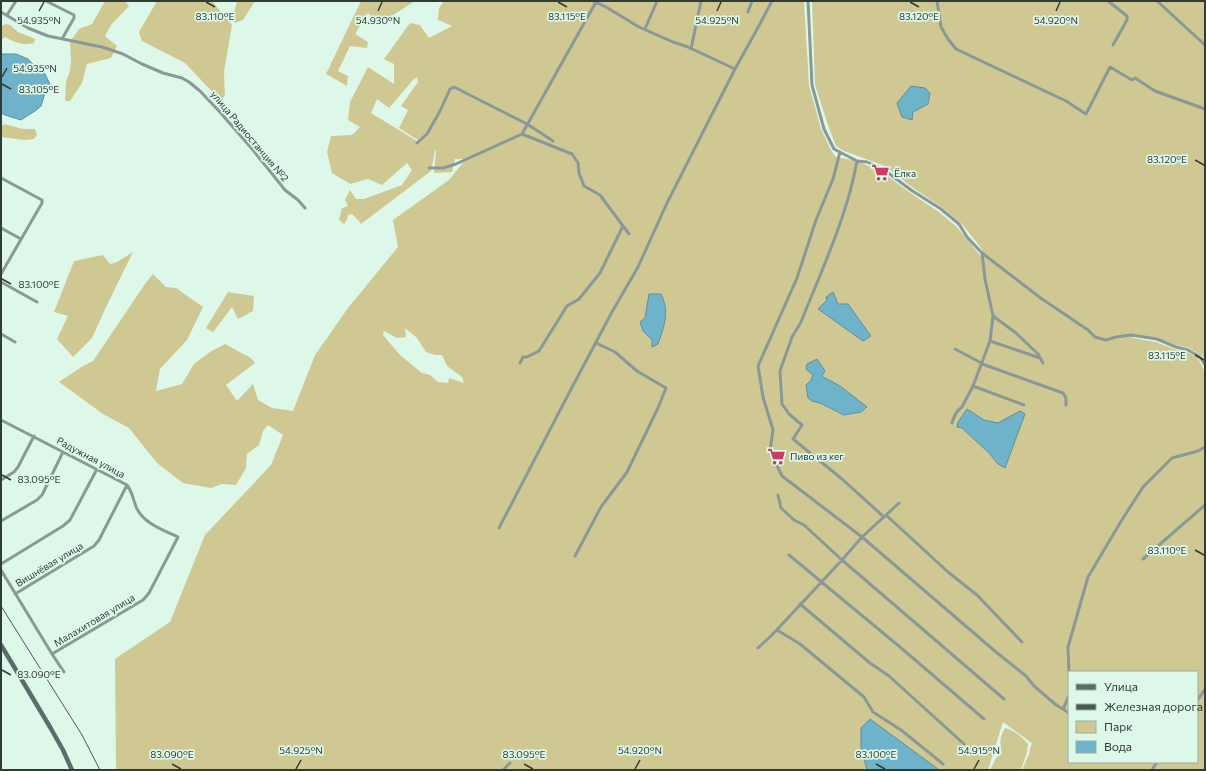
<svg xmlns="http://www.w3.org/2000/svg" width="1206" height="771" viewBox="0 0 1206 771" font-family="Commissioner,sans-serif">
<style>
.green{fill:#d0c893;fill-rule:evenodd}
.water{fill:#6eb3ca;stroke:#5c8f9e}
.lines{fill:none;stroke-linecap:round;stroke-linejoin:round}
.street{stroke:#8a9897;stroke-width:3}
.secondary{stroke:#596d6c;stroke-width:4.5}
.rail{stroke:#4b5851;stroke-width:1}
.ticks{fill:none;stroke:#313c36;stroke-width:1.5}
.labels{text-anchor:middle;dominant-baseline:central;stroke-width:3.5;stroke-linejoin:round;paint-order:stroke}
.street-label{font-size:10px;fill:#313c36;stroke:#ddf8e9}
.poi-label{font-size:10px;fill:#313c36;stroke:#ddf8e9;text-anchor:start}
.ticks-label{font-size:10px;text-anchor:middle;fill:#313c36;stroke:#ddf8e9;stroke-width:3.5;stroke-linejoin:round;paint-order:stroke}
</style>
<rect width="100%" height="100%" fill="#ddf8e9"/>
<!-- green -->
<path class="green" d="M105,1H125L129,6L111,25L105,36L117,46L111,58L87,64L82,83L70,101H65L66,82L70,71L71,60L70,42L79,29L92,24Z
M157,1H212L232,25L224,72L225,96L220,100L185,63L142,41L139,32Z
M237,1H255L243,20L235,23L232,19Z
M361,1H415L379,24L368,13L355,34L368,42L367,48L350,46L338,71L348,76L347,86L326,74Z
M444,1H804L809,85L821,129L831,150L836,157L857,161L882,172L909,192L939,212L957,227L980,255L985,258L981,248L962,224L943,208L913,188L885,166L844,151L836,146L829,128L815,85L812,1H1205V360L1202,356L1189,348L1176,345L1158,338L1132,334L1133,338L1156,342L1174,349L1187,352L1198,358L1205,372V770H1022L1029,754L1031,745L1033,744L1003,722L988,770H937L861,748L867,770H116L115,659L170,622L205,535L271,465L283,435L268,425L263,431L259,445L247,454L246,468L236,485L222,484L211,488L183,483L157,463L129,428L103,414L59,382L83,366L93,361L145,284L153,274L166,287L176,288L203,307L187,340L160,369L156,391L182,384L194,364L210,352L225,344L251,358L255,363L226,385L237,401L253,384L258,400L272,408L293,411L315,355L348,308L398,247L393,220L449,180L466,159H455L452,172L434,173L436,151L433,149L435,151L431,171L361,224L357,219L352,214L348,215L347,220L344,224L339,220L342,208L348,206L345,200L350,190L356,199H364L402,185L412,170L407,163L382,185L368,179L350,184L332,173L327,152L331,136L352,135L360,127L348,120L350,102L368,67L394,84V64L384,59L410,23L420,25L429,38L452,26L438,20L439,8ZM417,77L418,82L401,106L408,110L399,128L418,140L417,141L371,113L377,99L389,108L413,80ZM827,300L838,304L855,313L870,336L819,309ZM405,328L417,338L426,352L435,355H442L447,366L462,377L464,383L449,378L448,383L438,382L430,375L422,373L400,355L383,335L384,331L397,338L406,337ZM813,375H822L840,386L867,408L861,412L844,415L820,402L812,401L806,385L811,380ZM967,409L984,420L998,423V464L989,453L962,428ZM1069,672H1197V762H1069Z
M6,24L10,25L18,32L35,39L34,43C23,46 14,42 5,37L1,40V26Z
M4,124L23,129H35L37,135L34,139L25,140L1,137V127Z
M133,252L107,305L92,338L73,357L57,339L68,316L54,312L74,261L103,255L110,264L117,262Z
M228,292L254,296L253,311L238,319L232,307L213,332L206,328Z
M1005,728C1015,731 1021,736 1028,744L1027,752L1021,770H990L996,758L1002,753C999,742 1000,737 1005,728Z"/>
<!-- water -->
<path class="water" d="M1,54H16L28,59L38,70L45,74L50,84L45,93L41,106L35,111L21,120L5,115L1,113Z
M911,86L925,88L930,93L928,104L913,112L912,120L902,117L897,103Z
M833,292L838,304H848L871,336L863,341L818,309L827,300L826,297Z
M649,294H661C670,311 664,327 658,344L652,347V340L643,331L640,322L645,318Z
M817,359L825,371L822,376L840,386L867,407L861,412L844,415L820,403L812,401L808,398L806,385L811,380L813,375L806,369L807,364Z
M967,409L984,420L998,423L1020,411L1025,414L1005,468L998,464L989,453L962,428L957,427L958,422Z
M870,719L938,769L937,770H867L861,748V728Z"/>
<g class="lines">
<!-- street -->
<path class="street" d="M46,1L74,15V18L62,39
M593,1L606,7L639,27L673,42L688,47L735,69
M808,1L812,85L824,129L834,149L857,161L867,162L883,169L911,190L941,209L959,224L967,237L982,253L1042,299L1088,330L1095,337L1106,340L1116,337L1131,335L1157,339L1176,347L1188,350L1200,357L1205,365
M937,1L941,27L948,39L956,49L1066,101L1086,114L1110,67L1132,80L1135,78L1155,91L1205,109
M1108,1L1127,16V20L1113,45
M1157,1L1205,45
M1,12L28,28L48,36L102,47L123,54L142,64L163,73L182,78L189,82L200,91L219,111L253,150L285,190L298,200L305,208
M748,12L752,1
M7,15L16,1
M645,29L657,1
M691,49L701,1
M522,134L596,2
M417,143L427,134L440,111L450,89L454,87L527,124L553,141
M857,161C847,217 822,269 801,322L792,337L780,371L782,404L789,414L802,425L793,439L842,479L884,517
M429,168H443L456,164L522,134L572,154L578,163L579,173L584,186L600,195L629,234
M1,178L42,200V203L1,274
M1,228L21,239
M1,282L37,302
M993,316L1016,333L1038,354L1043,363
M1,334L15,342
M990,341L1040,358
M955,349L985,365L1063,393L1066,398V405
M520,363L523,357H527L539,351L567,306L579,299L600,273L623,226
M973,386L1024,405
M1,420L127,485C133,493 133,500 137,509C145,524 163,530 178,537L149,593L143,600L52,654
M952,423C954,416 956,411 962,407L973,386L990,341L993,316L985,279L982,253
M1,480L14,472L18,467L34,436
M778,495L781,508L794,520L804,525L842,560L1004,699
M899,503L862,537L996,652L1026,676L1034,686L1055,704L1069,713
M886,515L948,572L977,595L1022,642
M1,521L37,500L42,495L63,452
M499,528L569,393L612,312L638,267L667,203L735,69L761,22L772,1
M789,555L900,647L984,719
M575,556L601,507L627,472L658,408L666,388L637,371L615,352L596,343
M1143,559L1205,505
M1,564L63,526L70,520L97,469
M1,570L52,654L64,672
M15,594L94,546L99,540L127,485
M800,604L870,663L889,676L964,744
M777,630L800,644L864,697L873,712L901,730L943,764
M758,648L772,635L842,560L862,537L782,476L770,451L773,430L763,397L758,366L797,278L816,220L833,179L840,152
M1069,674L1068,647L1088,577L1120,523L1143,487L1172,458L1198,451L1205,447
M1197,701L1205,689
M1063,709L1069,696
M503,770L510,763
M1152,770L1157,762"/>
<!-- secondary -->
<path class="secondary" d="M1,645L50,727L63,750L72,770"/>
<!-- rail -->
<path class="rail" d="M1,606L82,735L100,770"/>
</g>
<!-- ticks -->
<path class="ticks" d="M206,2L215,7M558,2L567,7M910,2L919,7M39,11L44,2M378,11L382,2M717,11L721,2M1056,11L1060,2M2,77L7,68M2,84L11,89M1195,160L1204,165M2,279L11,284M1195,355L1204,360M2,475L11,480M1195,550L1204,555M2,670L11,675M172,764L181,769M524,764L533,769M876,764L885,769M296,769L301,760M635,769L640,760M974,769L979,760"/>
<!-- icons -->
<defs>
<symbol id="supermarket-bare" viewBox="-9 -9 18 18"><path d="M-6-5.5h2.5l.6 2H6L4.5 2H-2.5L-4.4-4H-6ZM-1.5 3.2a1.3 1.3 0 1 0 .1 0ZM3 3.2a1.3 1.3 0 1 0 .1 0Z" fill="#cb3c61" stroke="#ddf8e9" stroke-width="2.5" paint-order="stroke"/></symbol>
</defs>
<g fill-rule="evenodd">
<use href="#supermarket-bare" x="868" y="160" width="25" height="25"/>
<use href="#supermarket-bare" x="764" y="444" width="25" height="25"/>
</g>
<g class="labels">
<!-- street labels -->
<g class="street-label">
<text transform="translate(250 136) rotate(50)">улица Радиостанция №2</text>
<text transform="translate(91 457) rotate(28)">Радужная улица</text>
<text transform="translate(49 564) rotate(-31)">Вишнёвая улица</text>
<text transform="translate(94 620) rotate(-31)">Малахитовая улица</text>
</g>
<!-- poi labels -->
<g class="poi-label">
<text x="894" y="173">Ёлка</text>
<text x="790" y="456">Пиво из кег</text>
</g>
</g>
<g class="ticks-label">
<text x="215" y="20">83.110°E</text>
<text x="567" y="20">83.115°E</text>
<text x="919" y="20">83.120°E</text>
<text x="39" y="24">54.935°N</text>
<text x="378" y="24">54.930°N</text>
<text x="717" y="24">54.925°N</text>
<text x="1056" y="24">54.920°N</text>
<text x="35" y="72">54.935°N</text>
<text x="39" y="93">83.105°E</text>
<text x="1167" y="163">83.120°E</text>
<text x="39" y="288">83.100°E</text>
<text x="1167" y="359">83.115°E</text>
<text x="39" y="483">83.095°E</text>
<text x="1167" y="554">83.110°E</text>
<text x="39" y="678">83.090°E</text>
<text x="301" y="754">54.925°N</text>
<text x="640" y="754">54.920°N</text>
<text x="979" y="754">54.915°N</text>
<text x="172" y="758">83.090°E</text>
<text x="524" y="758">83.095°E</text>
<text x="876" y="758">83.100°E</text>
</g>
<!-- border -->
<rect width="1206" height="771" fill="none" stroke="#313c36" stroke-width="4"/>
<!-- legend -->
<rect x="1068" y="671" width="130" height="92" fill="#ddf8e9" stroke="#98ada1"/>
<rect x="1076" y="684" width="20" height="6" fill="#596d6c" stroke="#98ada1"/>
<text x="1104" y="691" font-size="12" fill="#313c36">Улица</text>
<rect x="1076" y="704" width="20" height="6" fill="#4b5851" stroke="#98ada1"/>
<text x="1104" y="711" font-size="12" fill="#313c36">Железная дорога</text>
<rect x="1076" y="721" width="20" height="12" fill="#d0c893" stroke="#98ada1"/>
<text x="1104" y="731" font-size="12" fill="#313c36">Парк</text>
<rect x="1076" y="741" width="20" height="12" fill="#6eb3ca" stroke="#98ada1"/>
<text x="1104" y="751" font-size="12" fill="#313c36">Вода</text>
</svg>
